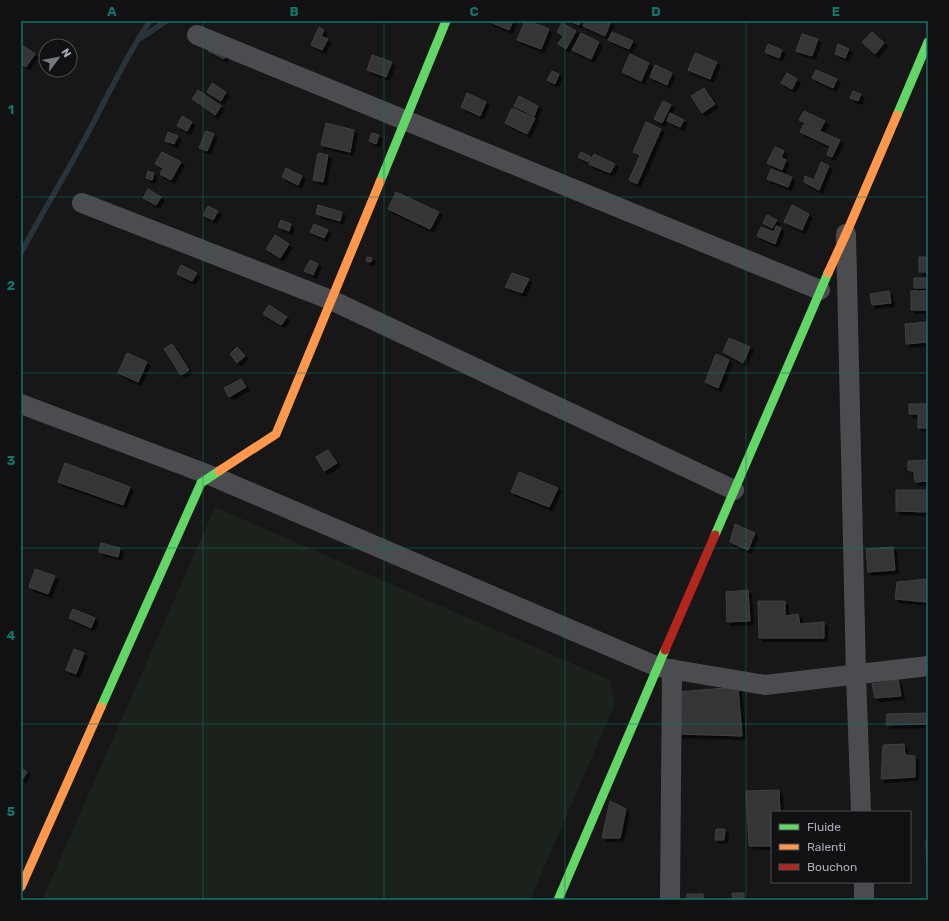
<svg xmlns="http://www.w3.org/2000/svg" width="949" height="921" viewBox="0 0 949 921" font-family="Rubik,sans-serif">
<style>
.green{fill:#1a221b}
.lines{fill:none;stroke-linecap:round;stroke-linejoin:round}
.stream{stroke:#29333a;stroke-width:5.5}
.building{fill:#353536;stroke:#3f4043;filter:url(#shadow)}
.street{stroke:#4a4c50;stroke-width:20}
.fast{stroke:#63d668;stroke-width:9}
.slow{stroke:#ff974d;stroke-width:9}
.jam{stroke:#b3261e;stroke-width:9}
.grid{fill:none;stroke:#0f766e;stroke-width:1;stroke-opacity:0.55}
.neatline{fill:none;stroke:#0f766e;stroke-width:1.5}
.grid-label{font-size:13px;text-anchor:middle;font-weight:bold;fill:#0f766e}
</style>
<defs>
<filter id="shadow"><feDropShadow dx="3.5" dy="3.5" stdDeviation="0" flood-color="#0009"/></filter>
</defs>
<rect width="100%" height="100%" fill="#171717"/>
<!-- green -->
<path class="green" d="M215,507L610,680L615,704L530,900H42Z"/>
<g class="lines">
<!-- stream -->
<path class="stream" d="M138,40L166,21
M21,253C40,216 62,181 82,144C105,103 123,60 150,21"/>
</g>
<!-- building -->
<path class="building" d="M488,21H513L509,30Z
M525,21H529L549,29L541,49L517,40Z
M570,21H581L579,25Z
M585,21H611L605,36L583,26Z
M562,23L576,31L566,49L558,44L563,36L557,32Z
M319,27L324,30L321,36L328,39L322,50L311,45Z
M612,32L633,41L629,49L608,40Z
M872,32L884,43L875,54L862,42Z
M581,33L599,42L591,59L572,50Z
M802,34L818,39L812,56L796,51Z
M768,44L782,50L779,58L765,52Z
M838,44L849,49L845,58L835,54Z
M22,45L35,54L26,67L21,63Z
M211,47L226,54L224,59L208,51Z
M46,48V56L42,53Z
M695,53L717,62L710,79L688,70Z
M630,54L649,63L641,81L622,72Z
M372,55L392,62L386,77L367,70Z
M655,65L672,73L667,85L650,77Z
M816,70L837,79L833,88L812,78Z
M552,71L559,74L555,84L547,80Z
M787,73L797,79L792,89L781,83Z
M212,83L226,92L221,101L207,92Z
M704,88L715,104L702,113L691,96Z
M198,90L221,106L215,115L192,99Z
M853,91L861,94L858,101L850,98Z
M467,93L486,102L480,116L461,107Z
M519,96L538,106L534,116L514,106Z
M663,101L671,105L662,123L654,119Z
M512,108L535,118L527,134L505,123Z
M804,111L825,121L820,130L799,120Z
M670,113L684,120L680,127L667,121Z
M182,116L192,122L187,131L177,126Z
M646,122L661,129L637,184L629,180L640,155L633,152Z
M326,123L354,130L350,152L321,145Z
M804,124L840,140L832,157L827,155L830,146L800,132Z
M206,131L214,134L207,151L199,148Z
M168,132L178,136L174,144L165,141Z
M372,133L379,135L376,144L369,141Z
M775,147L784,151L781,157L786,160L782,170L767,163Z
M162,152L181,162L171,180L160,174L163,168L155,164Z
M581,152L591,157L588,162L578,157Z
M318,153L328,155L323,182L313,180Z
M594,154L615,164L610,173L589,164Z
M821,162L829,166L819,190L804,182L805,176L814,180Z
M286,168L302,176L298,185L282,177Z
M771,169L792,177L788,187L767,179Z
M148,171L154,173L152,180L146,178Z
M148,189L161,197L156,205L143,198Z
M396,192L439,212L430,229L388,209Z
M318,205L342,212L340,221L316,214Z
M792,205L809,214L802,230L784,222Z
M208,206L218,211L213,220L203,215Z
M767,215L777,220L772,228L763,223Z
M281,220L291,224L289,231L278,227Z
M314,224L328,230L324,238L310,232Z
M776,226L781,228L775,244L757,236L761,227L774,232Z
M275,235L289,244L280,258L266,249Z
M367,257L372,258L371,262L366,261Z
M919,257H928V272H919Z
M310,260L318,264L313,275L304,271Z
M181,265L197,273L192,281L177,274Z
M512,273L529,279L522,293L505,287Z
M914,278H928V288H914Z
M889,291L891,303L872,305L870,294Z
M911,291H927V310H911Z
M269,305L287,317L281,325L263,314Z
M927,322L928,342L906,344L905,324Z
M729,338L750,347L743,363L723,352Z
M172,344L189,370L181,375L164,349Z
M237,347L245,356L237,363L230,354Z
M127,353L147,362L138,382L118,373Z
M716,354L729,360L718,388L705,382Z
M241,379L246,387L229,397L224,388Z
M909,404H928V428H918V414H909Z
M328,450L337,463L324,471L316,457Z
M928,460V481L915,482L914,472L908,470V461Z
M65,463L130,487L123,505L58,482Z
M519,472L558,488L549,507L511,492Z
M896,490H928V512L896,511Z
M735,524L755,533L748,550L730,542Z
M101,543L120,548L118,557L99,552Z
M893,547L895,570L868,572L866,549Z
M35,569L55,576L48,594L29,587Z
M928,579L926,602L895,599L897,582Z
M748,590L750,621L727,622L726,592Z
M758,601H785V616L798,614L800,624L824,622V638H759Z
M73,609L95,618L91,628L69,618Z
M74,649L84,653L76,674L66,670Z
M898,680L901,696L875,698L872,684Z
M738,687L742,736L676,734L678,692Z
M928,713V724L886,725L887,714Z
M904,744L905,755L915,756V777L881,779L883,745Z
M21,768L27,772L22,780H21Z
M779,790L780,812H772V846H749L746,791Z
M610,801L626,809L620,838H602Z
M716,829H725L724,840H715Z
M926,840H928V867H927Z
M732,893H744V900H733Z
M687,894H703L704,900H686Z"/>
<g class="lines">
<!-- street -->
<path class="street" d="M197,35L820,290
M82,203L331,300L734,490
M846,234L856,675L861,812
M21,404L212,476L658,667L765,685L928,666
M864,882V900
M670,900L672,669"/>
<!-- fast -->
<path class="fast" d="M897,115L928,42
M380,182L446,21
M715,535L828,273
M101,707L201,483L219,471
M558,900L665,650"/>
<!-- slow -->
<path class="slow" d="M828,273L846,234L897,115
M219,471L276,434L380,182
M21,887L101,707"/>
<!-- jam -->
<path class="jam" d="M665,650L715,535"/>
</g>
<!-- grid -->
<path class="grid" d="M203,21V900M384,21V900M565,21V900M746,21V900M21,197H928M21,373H928M21,548H928M21,724H928"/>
<!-- border -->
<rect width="949" height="921" fill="none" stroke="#111113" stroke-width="44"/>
<!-- legend -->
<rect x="771" y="811" width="140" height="72" fill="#111113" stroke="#4d4f55"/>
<rect x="779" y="824" width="20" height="6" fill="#63d668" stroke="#4d4f55"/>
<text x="807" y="831" font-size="12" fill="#a6adb9">Fluide</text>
<rect x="779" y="844" width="20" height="6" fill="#ff974d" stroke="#4d4f55"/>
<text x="807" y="851" font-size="12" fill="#a6adb9">Ralenti</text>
<rect x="779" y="864" width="20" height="6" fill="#b3261e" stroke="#4d4f55"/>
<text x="807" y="871" font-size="12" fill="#a6adb9">Bouchon</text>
<!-- north arrow -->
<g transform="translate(58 58) rotate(58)"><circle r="19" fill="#111113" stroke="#4d4f55"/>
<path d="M0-3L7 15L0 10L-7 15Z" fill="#747880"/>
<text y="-6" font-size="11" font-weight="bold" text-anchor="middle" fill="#a6adb9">N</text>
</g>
<rect x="22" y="22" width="905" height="877" class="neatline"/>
<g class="grid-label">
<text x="112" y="16">A</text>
<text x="294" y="16">B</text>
<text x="474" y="16">C</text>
<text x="656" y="16">D</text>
<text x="836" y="16">E</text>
<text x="11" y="114">1</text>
<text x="11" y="290">2</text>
<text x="11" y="465">3</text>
<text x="11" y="640">4</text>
<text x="11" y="816">5</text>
</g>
</svg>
